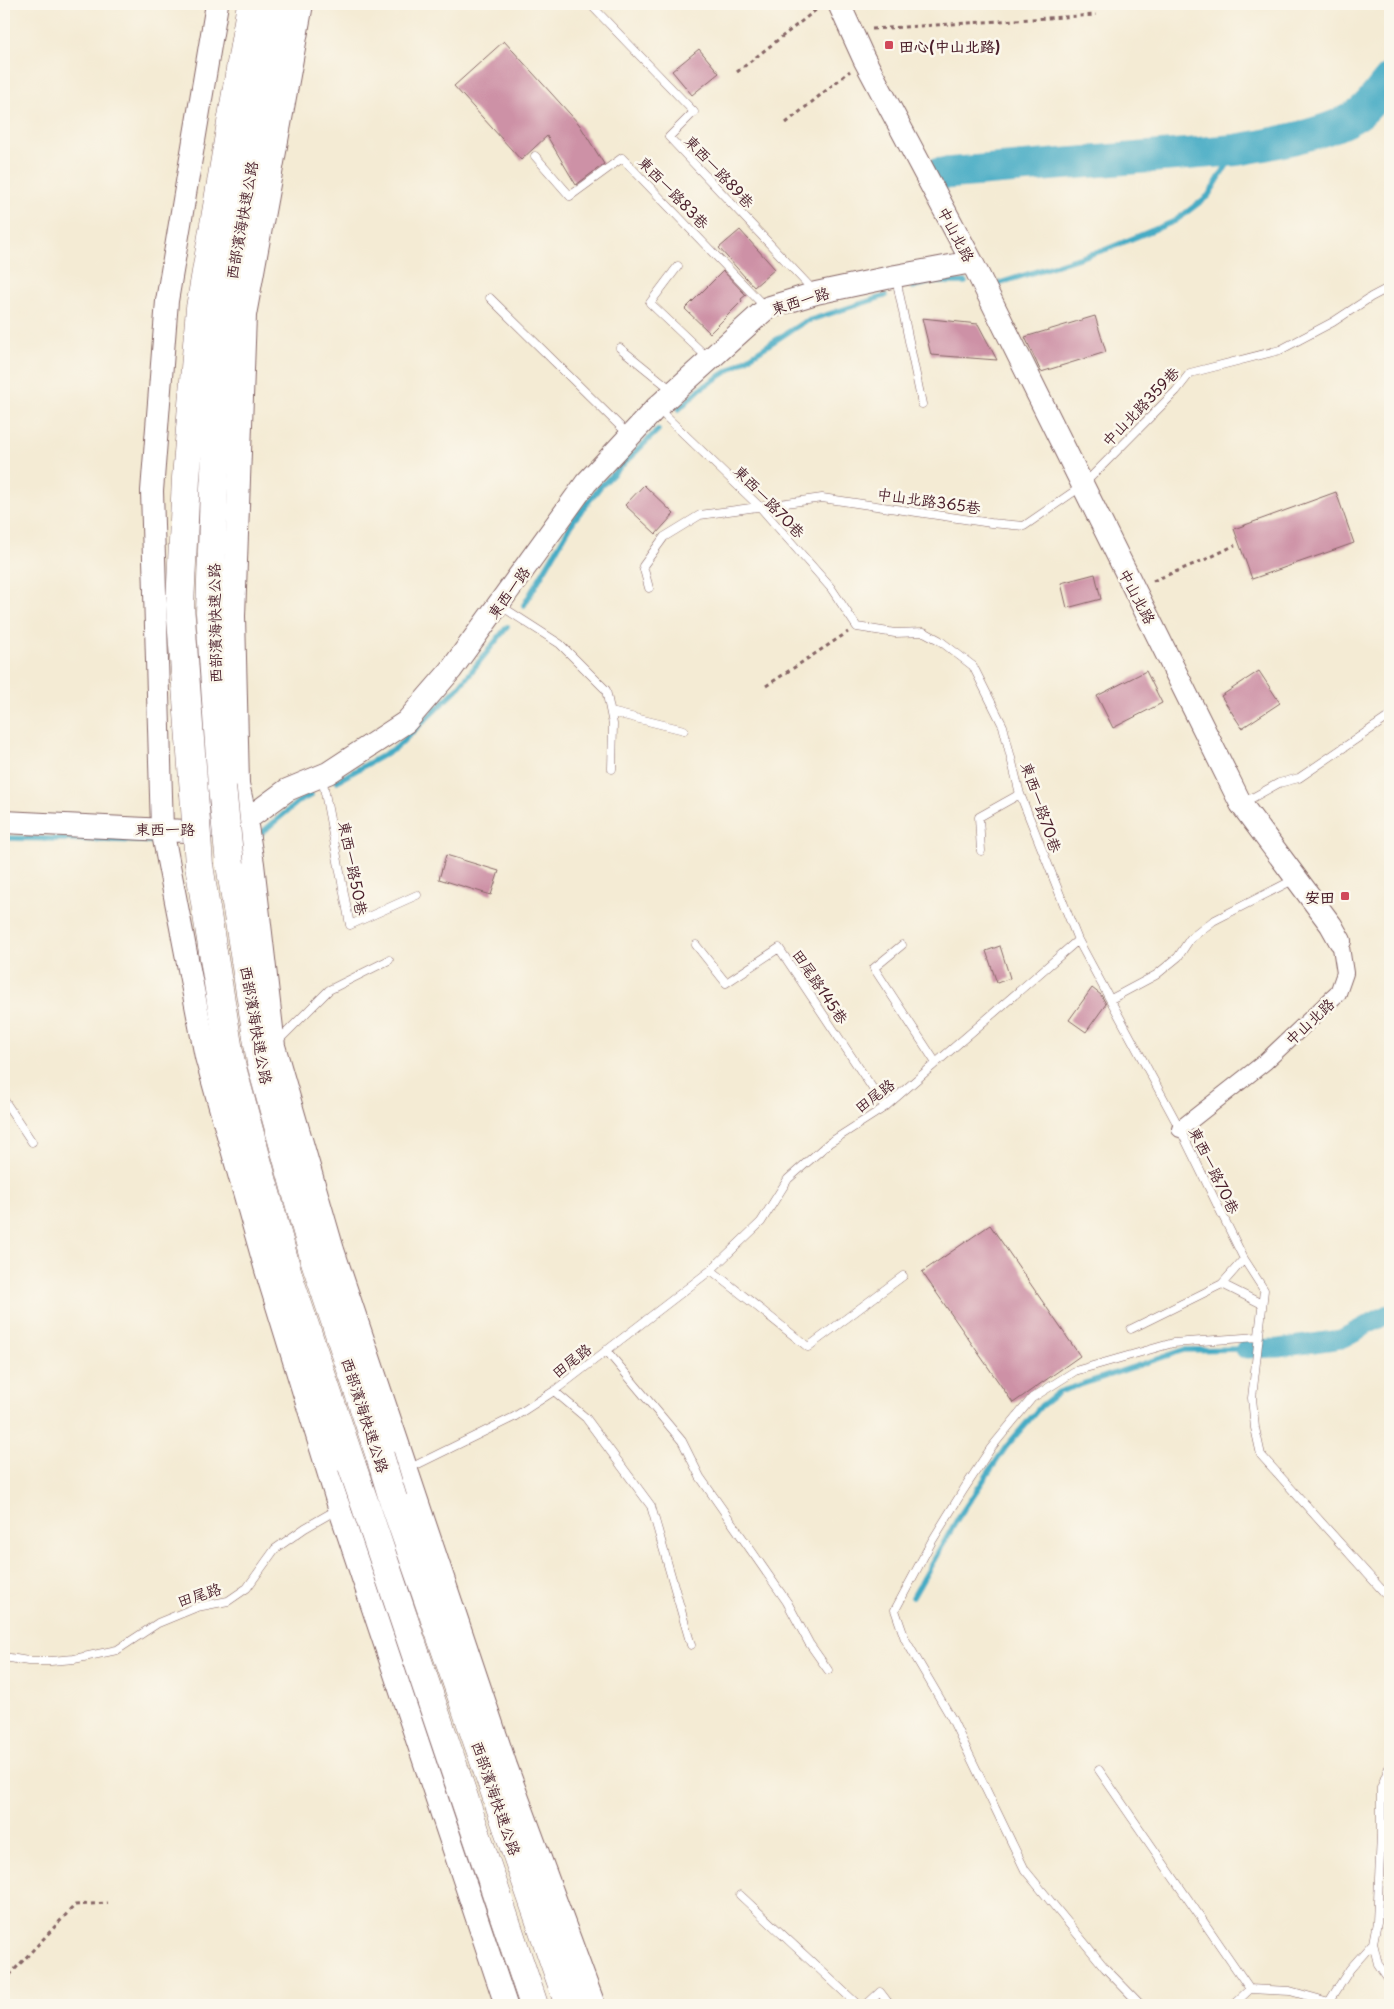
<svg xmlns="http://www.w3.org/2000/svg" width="1394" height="2009" viewBox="0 0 1394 2009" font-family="'Playpen Sans','LXGW WenKai TC',sans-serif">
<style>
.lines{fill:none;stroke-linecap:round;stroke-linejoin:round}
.stream{stroke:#46acc5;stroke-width:5.5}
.canal{stroke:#46acc5;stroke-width:19}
.river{stroke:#46acc5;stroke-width:32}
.building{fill:#cd91a6}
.lane-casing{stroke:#866666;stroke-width:9}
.street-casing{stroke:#866666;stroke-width:18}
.secondary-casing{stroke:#866666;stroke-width:24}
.highway-casing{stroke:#866666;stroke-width:29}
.path{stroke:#866666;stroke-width:3;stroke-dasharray:4 4;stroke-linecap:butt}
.lane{stroke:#fff;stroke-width:8}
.street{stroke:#fff;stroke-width:16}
.secondary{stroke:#fff;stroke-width:22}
.highway{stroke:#fff;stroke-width:28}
.highway-bridge-casing{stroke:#866666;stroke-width:29;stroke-linecap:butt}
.highway-bridge{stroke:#fff;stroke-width:28}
.poi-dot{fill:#d1495b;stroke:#fbf7ec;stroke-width:2}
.labels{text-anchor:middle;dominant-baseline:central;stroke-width:5;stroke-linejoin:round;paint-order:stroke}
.poi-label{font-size:15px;font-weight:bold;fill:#4a1f2b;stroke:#fbf7ec;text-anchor:start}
.street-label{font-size:15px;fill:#4a1f2b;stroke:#fbf7ec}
</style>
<rect width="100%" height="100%" fill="#fbf7ec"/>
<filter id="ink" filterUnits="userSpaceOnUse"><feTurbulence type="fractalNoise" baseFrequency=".02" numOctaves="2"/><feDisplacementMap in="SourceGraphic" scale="10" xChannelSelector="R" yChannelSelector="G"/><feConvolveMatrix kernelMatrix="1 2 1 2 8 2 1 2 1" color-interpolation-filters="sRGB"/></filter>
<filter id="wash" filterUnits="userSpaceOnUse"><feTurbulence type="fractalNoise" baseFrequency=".0096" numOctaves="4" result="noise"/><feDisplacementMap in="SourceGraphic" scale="20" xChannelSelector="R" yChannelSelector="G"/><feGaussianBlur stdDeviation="1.12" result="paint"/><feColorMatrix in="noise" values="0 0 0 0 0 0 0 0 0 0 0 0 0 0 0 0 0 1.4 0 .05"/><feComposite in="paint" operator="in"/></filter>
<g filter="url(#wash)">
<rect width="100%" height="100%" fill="#f4ebd4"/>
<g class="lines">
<!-- stream -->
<path class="stream" d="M1000,283L1107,249L1175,221L1208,196L1236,150
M913,287L930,282H965
M679,409L700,389L804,322L885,296
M524,605L574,520L600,487L658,430
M337,781L396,748L459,687L507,627
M259,835L298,802L311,795
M4,838L154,841
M913,1597L958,1518L1006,1447L1041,1406L1059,1392L1184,1350L1245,1349"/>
<!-- canal -->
<path class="canal" d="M1245,1349L1279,1348L1341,1339L1390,1313"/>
<!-- river -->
<path class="river" d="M938,174L1236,150C1270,144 1336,133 1362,111C1373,102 1381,89 1390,79"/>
</g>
<g id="blocks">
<!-- building -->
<path class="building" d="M504,41L579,124L604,164L576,185L547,136L521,160L454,86Z
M699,49L719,73L692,95L672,71Z
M740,230L775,269L754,287L719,248Z
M723,271L746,295L741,299L742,301L710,333L685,309Z
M1095,316L1106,352L1041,372L1025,337Z
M922,318L978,324L997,360L931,355Z
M644,485L674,514L656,534L625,505Z
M1336,492L1354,543L1252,579L1234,529Z
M1095,574L1101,599L1067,608L1061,583Z
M1146,671L1162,703L1113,728L1097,696Z
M1259,671L1280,703L1242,728L1221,696Z
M446,855L499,871L491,895L439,879Z
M1000,946L1010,978L997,983L986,951Z
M1092,988L1101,995L1106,1004L1086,1032L1069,1020Z
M990,1225L1080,1356L1013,1403L922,1272Z"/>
</g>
</g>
<g filter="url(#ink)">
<use href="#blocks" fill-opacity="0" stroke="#866666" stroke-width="1"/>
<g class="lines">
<defs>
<path id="lane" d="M590,4L694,112L669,137L813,290
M535,156L570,196L622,158L765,307
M678,266L650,303L709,359
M896,278L922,404
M490,298L629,435
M620,348L673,391
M658,409L761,508L831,588L857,627L895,633L924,632L939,640L973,666L1003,726L1020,794L1078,940L1180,1129L1244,1259L1264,1290L1252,1398L1255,1428L1261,1455L1390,1599
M649,588L643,566L664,537L700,515L822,498L991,523L1024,526L1082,486L1176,391L1190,373L1280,350L1333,322L1371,297L1390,287
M501,606L560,644L606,690L613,724L612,769
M611,712L684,730
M322,777L350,925L417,895
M1243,803L1279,783L1299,778L1390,716
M981,851L979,817L1020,794
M696,945L726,983L779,948L885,1107
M902,945L874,968L936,1063
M1111,999L1156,975L1178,957L1190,939L1213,921L1295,879
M277,1042L329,990L389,960
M4,1100L32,1142
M711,1270L808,1347L903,1276
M1222,1284L1244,1259
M1131,1329L1222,1284L1262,1304
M606,1350L682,1441L700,1477L787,1602L809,1643L828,1670
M554,1391L586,1418L651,1506L691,1645
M408,1469L514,1417L554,1391L711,1270L761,1222L788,1179L829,1143L885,1107L1078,940
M4,1657L28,1661H51L74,1659L117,1650L158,1623L197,1607L228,1601L247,1588L275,1549L305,1528L359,1497
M1390,1765L1381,1788V1835L1377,1922L1373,1943L1378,1964L1390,1981
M1099,1770L1250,1989
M740,1895L858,2005
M866,2005L880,1992L890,2005
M1141,2005L1105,1968L1025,1870L952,1719L905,1639L895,1610L932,1541L964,1489L991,1448L1032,1398L1075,1371L1173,1343L1258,1337
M1233,2005L1250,1989L1290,1991L1329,2002L1350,1969L1373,1943"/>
<path id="street" d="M1180,1129L1265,1062L1338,993L1345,973L1340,941"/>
<path id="secondary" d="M217,4L167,301L152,491L162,829L206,1057L266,1270L339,1507L506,2005
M302,4L245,315L234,616L238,784L246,820L253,864L274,1046L333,1250L506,1766L594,2005
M839,4L864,59L972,262L1241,804L1331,925L1340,941
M4,822L186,831L246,820L287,790L328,773L406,722L451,670L586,483L656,408L767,308L816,293L896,276L972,262"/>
<path id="highway" d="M222,787L210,613L214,488L224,319L279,4
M194,793L180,605L186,478L200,308L251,4
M230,864L261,1063L315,1261L380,1456
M199,865L231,1064L289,1278L352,1466
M393,1499L569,2005
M367,1510L534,2005"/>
</defs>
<!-- lane casing -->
<use href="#lane" class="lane-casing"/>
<!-- street casing -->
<use href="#street" class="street-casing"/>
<!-- secondary casing -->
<use href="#secondary" class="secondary-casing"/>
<!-- highway casing -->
<use href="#highway" class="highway-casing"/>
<!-- path -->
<path class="path" d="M872,29L1096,15
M737,72L821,6
M786,123L850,71
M1153,581L1211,557L1235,545
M766,686L848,632
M4,1981L75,1905L108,1903"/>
<!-- lane -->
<use href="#lane" class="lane"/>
<!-- street -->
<use href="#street" class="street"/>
<!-- secondary -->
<use href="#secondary" class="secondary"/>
<!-- highway -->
<use href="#highway" class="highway"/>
<defs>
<path id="highway-bridge" d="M222,787L230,864
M194,793L199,865
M380,1456L393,1499
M352,1466L367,1510"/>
</defs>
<!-- highway-bridge casing -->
<use href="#highway-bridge" class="highway-bridge-casing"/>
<!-- highway-bridge -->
<use href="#highway-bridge" class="highway-bridge"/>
</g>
</g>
<!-- markers -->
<g class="poi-dot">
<rect x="884" y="40" width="10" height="10" rx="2.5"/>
<rect x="1340" y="891" width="10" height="10" rx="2.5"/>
</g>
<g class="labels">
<!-- poi labels -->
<g class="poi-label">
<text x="899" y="45">田心(中山北路)</text>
<text x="1335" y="896" text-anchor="end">安田</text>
</g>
<!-- street labels -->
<g class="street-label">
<text transform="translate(720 171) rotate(47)">東西一路89巷</text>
<text transform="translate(674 192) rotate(46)">東西一路83巷</text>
<text transform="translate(241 220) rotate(-80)">西部濱海快速公路</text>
<text transform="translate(957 234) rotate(62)">中山北路</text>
<text transform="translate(800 300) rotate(-17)">東西一路</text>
<text transform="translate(1140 406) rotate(-46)">中山北路359巷</text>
<text transform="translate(929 500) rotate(8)">中山北路365巷</text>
<text transform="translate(770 501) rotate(46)">東西一路70巷</text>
<text transform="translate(508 592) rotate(-54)">東西一路</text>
<text transform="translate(1138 596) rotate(62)">中山北路</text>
<text transform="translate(214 623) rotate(-91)">西部濱海快速公路</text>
<text transform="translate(1042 807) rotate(71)">東西一路70巷</text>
<text x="165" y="828">東西一路</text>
<text transform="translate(354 868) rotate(79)">東西一路50巷</text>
<text transform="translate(821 986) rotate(56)">田尾路145巷</text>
<text transform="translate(1309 1021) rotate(-43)">中山北路</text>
<text transform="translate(257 1025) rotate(80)">西部濱海快速公路</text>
<text transform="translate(874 1095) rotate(-37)">田尾路</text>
<text transform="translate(1215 1170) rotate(64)">東西一路70巷</text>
<text transform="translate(571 1360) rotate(-38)">田尾路</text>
<text transform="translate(366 1415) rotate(72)">西部濱海快速公路</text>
<text transform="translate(199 1594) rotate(-18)">田尾路</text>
<text transform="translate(497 1798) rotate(71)">西部濱海快速公路</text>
</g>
</g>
<!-- margin -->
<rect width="1394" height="2009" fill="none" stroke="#fbf7ec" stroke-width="20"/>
</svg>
